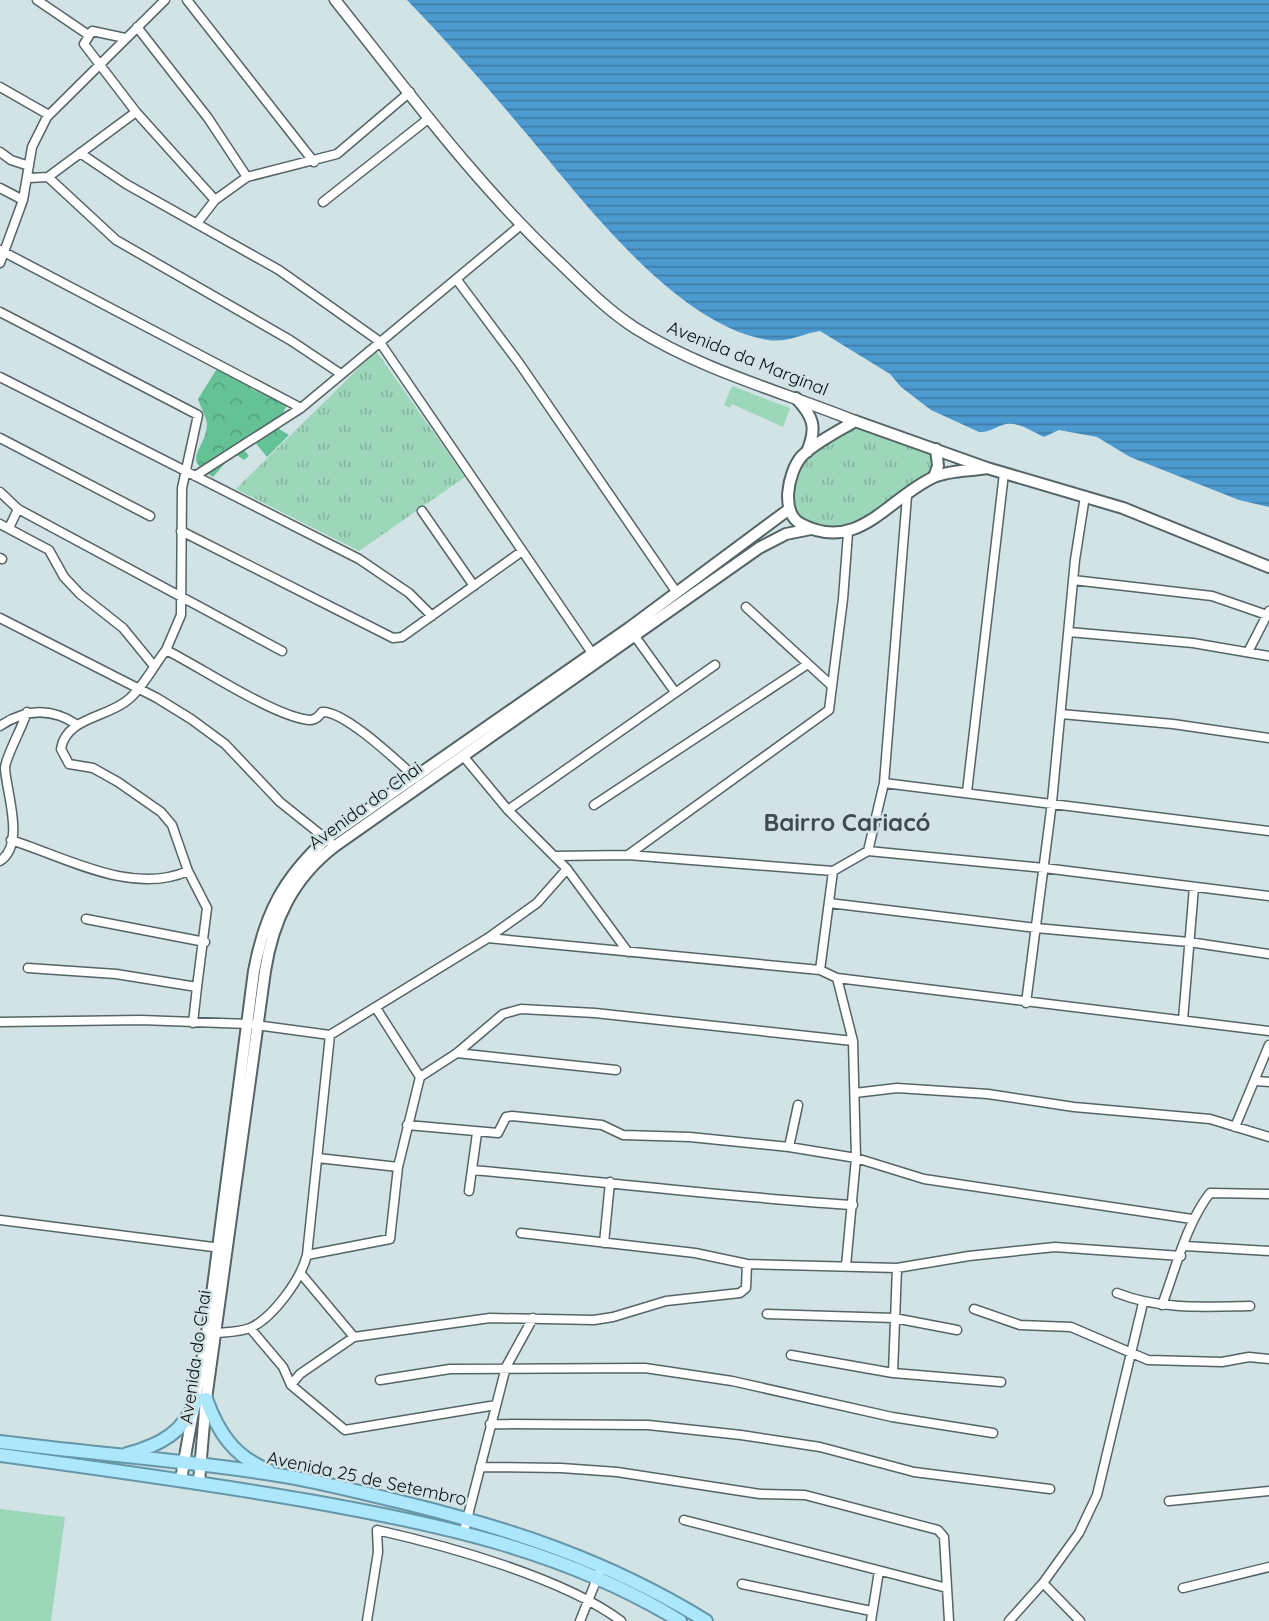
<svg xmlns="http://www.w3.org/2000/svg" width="1269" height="1621" viewBox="0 0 1269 1621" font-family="Quicksand,sans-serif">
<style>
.grass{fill:url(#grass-tufts)}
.forest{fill:url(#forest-crowns)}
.garden{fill:#9cd7b9}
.water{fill:url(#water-rules)}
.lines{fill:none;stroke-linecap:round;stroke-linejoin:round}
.minor-casing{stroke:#556465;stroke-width:11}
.tertiary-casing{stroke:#556465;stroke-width:13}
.secondary-casing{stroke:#556465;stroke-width:14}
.trunk-casing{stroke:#6597a8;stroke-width:16}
.minor{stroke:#fff;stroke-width:8}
.tertiary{stroke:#fff;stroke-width:10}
.secondary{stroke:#fff;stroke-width:10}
.trunk{stroke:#ace7fc;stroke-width:12}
.labels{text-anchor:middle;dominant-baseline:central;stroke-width:5;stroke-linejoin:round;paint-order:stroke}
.street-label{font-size:18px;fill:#080e0e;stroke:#d2e3e5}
.district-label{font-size:24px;font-weight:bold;fill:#3d4c4d;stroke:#d2e3e5}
</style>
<defs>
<pattern id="grass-tufts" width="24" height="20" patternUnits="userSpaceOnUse" patternTransform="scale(1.75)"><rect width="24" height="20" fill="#9cd7b9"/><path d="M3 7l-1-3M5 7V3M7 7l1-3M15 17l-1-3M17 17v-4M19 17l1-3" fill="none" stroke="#85b79e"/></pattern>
<pattern id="forest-crowns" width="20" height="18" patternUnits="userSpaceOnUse" patternTransform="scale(1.75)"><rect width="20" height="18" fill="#64c296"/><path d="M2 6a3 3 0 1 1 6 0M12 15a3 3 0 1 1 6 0" fill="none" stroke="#55a680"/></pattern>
<pattern id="water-rules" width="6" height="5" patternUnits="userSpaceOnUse" patternTransform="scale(1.75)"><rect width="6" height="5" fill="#4d9ad0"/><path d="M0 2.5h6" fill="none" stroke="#3e7ca7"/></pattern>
</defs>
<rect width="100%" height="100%" fill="#d2e3e5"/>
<!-- grass -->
<path class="grass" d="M376,351L465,477L359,551L236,489Z
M856,427L930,451L934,455L932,475L855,527L821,529L797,518C782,462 815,452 856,427Z"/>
<!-- forest -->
<path class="forest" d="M218,367L238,375L252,389L287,405L276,427L289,435L267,457L254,441L244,450L249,456L244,460L234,453L213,477C180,457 205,452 207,425C207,418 200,406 198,399Z"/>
<!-- garden -->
<path class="garden" d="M732,386L790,408L783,427L732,404L730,408L724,405Z
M0,1509L65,1517L51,1621H0Z"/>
<!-- water -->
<path class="water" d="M407,0H1269V507L1239,500L1130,457L1097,437L1059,430L1044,437C1033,432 1019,422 1006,424C996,426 990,433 979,432L931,410L901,387L890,374L820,331C801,334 788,343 768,340C675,325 583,200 525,132C487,87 448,42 407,0Z"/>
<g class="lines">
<defs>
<path id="minor" d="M37,0L87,34
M187,0L314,162
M137,27L208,118L247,177
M0,87L49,115
M136,112L215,200
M0,152L11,160L29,166
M80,153L126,184L279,270L379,341L592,653
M48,177L116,240L290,340L341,374
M29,178L48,177L136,112L84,44L92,31L125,38
M0,188L23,200
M323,202L428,119
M198,222L215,200L247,177L337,154L410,92
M0,250L301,408
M0,263L23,200L32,147L47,117L165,0
M457,280L519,363L677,593
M0,312L198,415L182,488L181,615L166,650
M0,377L359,559L409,593L432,616
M0,438L150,516
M195,476L301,408L521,225
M0,492L18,509L9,528
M18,509L282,651
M422,511L474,586
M0,524L49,550L64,577L80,594L123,628L154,666
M181,531L393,638L402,637L521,552
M0,558L2,559
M1073,580L1212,596L1267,615
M746,607L831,685
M0,618L157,698L191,719L225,744L280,802L330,842
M1069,632L1193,643L1269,656
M634,635L675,692
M1248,652L1269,611
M1061,714L1173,724L1269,738
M0,726C25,709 50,707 76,724
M464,757L508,810L567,869L628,952
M884,783L1269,831
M967,792L1004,473
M594,805L808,664
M508,810L715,665
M11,840C65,857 132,896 188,871
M868,851L884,783L907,496
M628,855L829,710L843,599L848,533
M554,856L628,855L833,871L868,851L1044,868L1269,896
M0,861C26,844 6,792 5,768C5,758 23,726 27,712
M829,903L1036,928L1189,942L1269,954
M86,919L205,942
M488,938L820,970L837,978L1269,1031
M28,968L116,974L197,987L207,908L188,871L172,825L161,812L118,782L93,768L69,764L61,749C66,717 108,718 129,699C144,686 154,665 166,650C202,668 273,716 309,720C316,720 319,716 322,712C344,710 398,762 416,778
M820,970L833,871
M837,978L853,1041L856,1158L846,1266
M1026,1003L1052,802L1075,560L1085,496
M376,1008L420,1077
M1183,1020L1194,887
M0,1022L141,1020L248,1024L330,1035L488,938L537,903L567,869
M193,1023L197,987
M457,1053L616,1070
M1257,1081L1269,1082
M855,1093L897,1088L988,1094L1074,1107L1210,1119L1269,1137
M407,1125L498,1133L506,1117L512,1116L602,1125L623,1135L690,1137L789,1147L856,1158L924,1179L1192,1219
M1235,1127L1269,1045
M789,1147L798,1105
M318,1158L398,1167
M472,1170C599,1181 726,1197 853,1205
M469,1191L477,1133
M0,1220L221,1248
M521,1233L695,1253L747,1264L897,1268L969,1256L1055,1247L1181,1256
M604,1243L610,1182
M1185,1246L1269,1251
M307,1255L390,1239L398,1167L420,1077L457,1053L503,1014L521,1009L595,1013L853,1041
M302,1275L354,1337
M1117,1293C1160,1310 1205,1307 1250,1306
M1162,1305C1176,1268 1186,1224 1210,1193L1269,1194
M974,1309L1020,1325L1071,1327L1148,1360L1222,1362L1249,1357L1269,1359
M767,1314L894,1318L957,1330
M250,1328L283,1367L291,1385L345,1430L496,1405
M216,1333C226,1332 240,1332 250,1328C273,1318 301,1279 307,1255L330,1035
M791,1355L893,1373L1001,1382
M893,1373L897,1268
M380,1380L450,1369L645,1368L732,1381L892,1417L993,1433
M291,1385L300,1374L354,1337L490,1318L594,1320L613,1317L666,1301L740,1293L746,1288L747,1264
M490,1424L648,1425L741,1435L820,1447L914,1472L1050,1489
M480,1467L561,1468L617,1472L760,1494L805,1495L938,1530L944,1537L949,1621
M1169,1501L1269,1491
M684,1520L947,1588
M464,1531L506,1367L533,1318
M1043,1583L1079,1533L1097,1495L1143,1303
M742,1584L871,1611
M1183,1588L1269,1567
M367,1621L378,1552L377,1530C448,1546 564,1578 621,1621
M580,1621L602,1566
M871,1621L879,1571
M1009,1621L1043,1583L1080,1621"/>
<path id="tertiary" d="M335,0C407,90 475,183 559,262C583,285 607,310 635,328C701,370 783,392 855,421"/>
<path id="secondary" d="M796,398C814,417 817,428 807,452
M987,468C971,471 949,470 934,477C888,498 858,554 801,524C780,513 788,473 801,457C814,443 839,431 855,421L987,468L1123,508L1269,567
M934,477L938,466L936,449
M181,1479L207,1333L254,971C265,913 283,879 326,839L629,628L788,510
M199,1482L206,1399L265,971C273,920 293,878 335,846L759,548L786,534L811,529"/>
<path id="trunk" d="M206,1399C218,1432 234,1457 268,1470
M0,1442C92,1454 186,1460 278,1475C318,1481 358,1492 397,1501C509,1528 607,1560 706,1621
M127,1454C161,1445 184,1432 197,1399
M0,1455C103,1469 206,1483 309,1501C439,1524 566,1551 680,1621"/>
</defs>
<!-- minor casing -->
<use href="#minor" class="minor-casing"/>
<!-- tertiary casing -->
<use href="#tertiary" class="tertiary-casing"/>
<!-- secondary casing -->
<use href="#secondary" class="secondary-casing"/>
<!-- trunk casing -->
<use href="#trunk" class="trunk-casing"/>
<!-- minor -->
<use href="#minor" class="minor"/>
<!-- tertiary -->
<use href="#tertiary" class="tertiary"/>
<!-- secondary -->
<use href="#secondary" class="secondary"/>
<!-- trunk -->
<use href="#trunk" class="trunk"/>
</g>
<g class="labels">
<!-- street labels -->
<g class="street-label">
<text transform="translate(748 358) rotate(22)">Avenida da Marginal</text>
<text transform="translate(365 805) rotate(-36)">Avenida do Chai</text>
<text transform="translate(195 1357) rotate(-82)">Avenida do Chai</text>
<text transform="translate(367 1478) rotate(12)">Avenida 25 de Setembro</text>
</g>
<!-- district labels -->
<g class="district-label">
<text x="847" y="822">Bairro Cariacó</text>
</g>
</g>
</svg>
